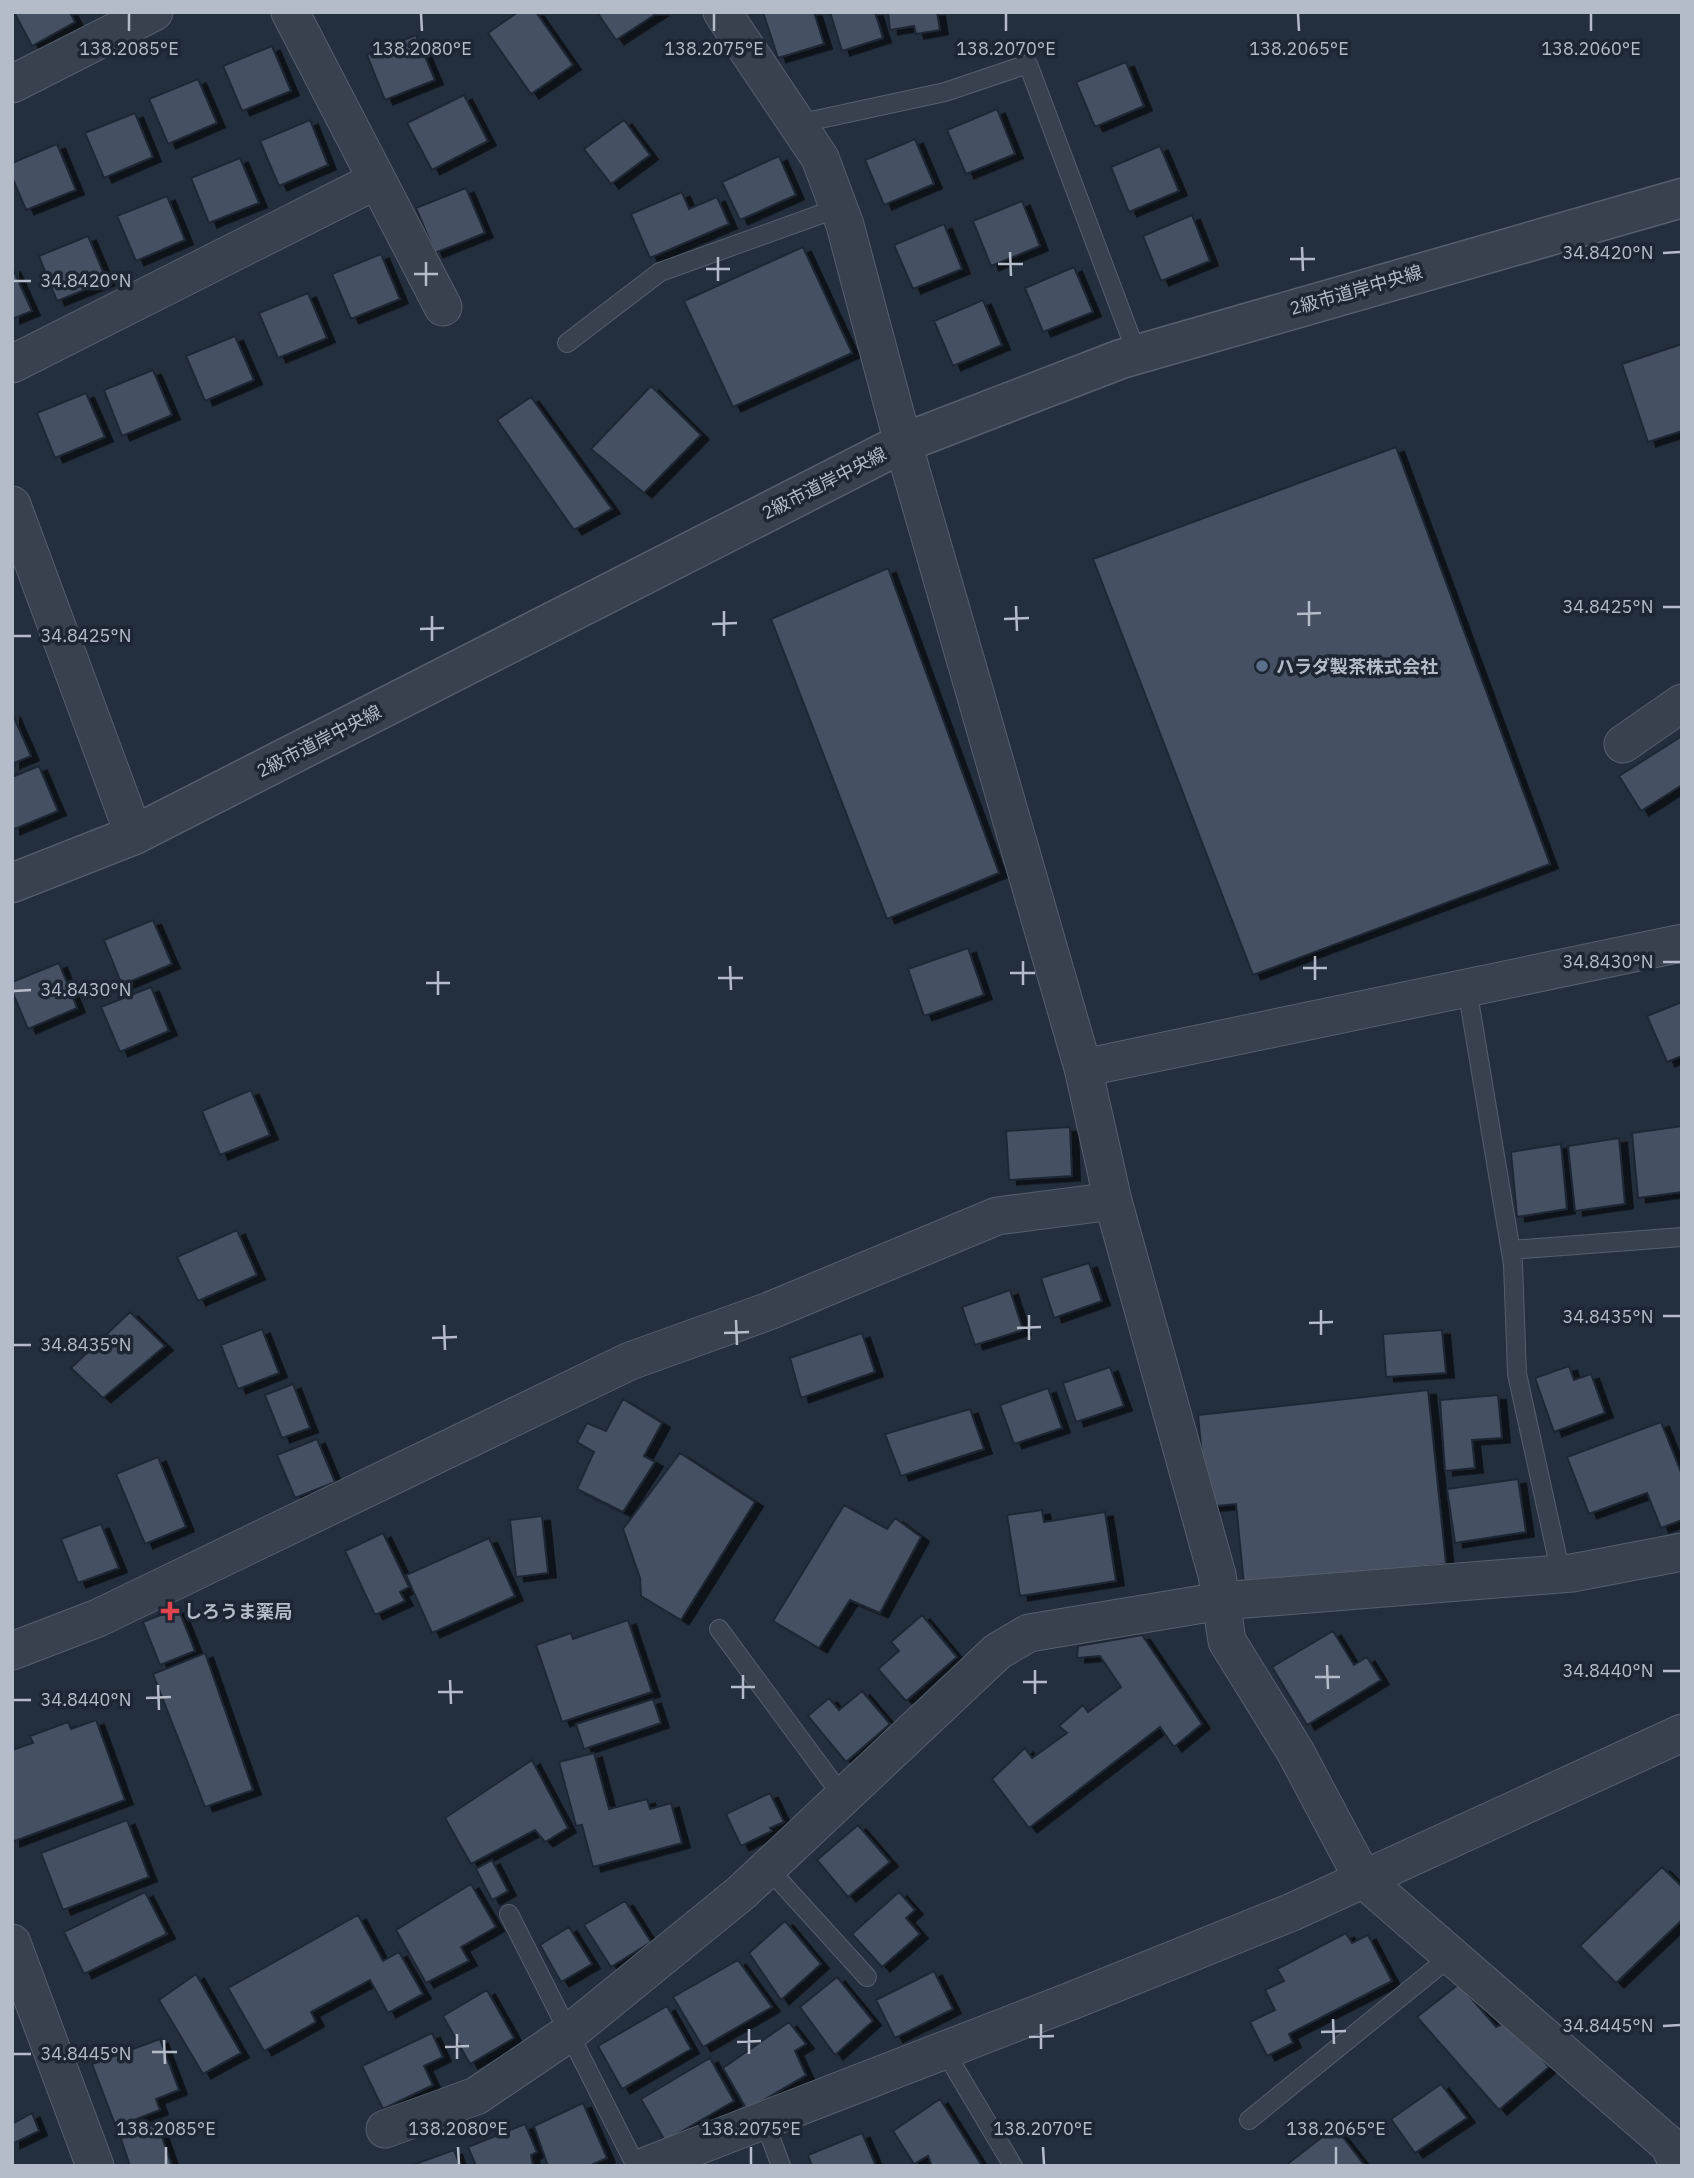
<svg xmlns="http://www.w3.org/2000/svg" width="1694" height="2178" viewBox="0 0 1694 2178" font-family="'IBM Plex Sans','Noto Sans JP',sans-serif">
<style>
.building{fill:#455162;stroke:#1f2835;stroke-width:2;filter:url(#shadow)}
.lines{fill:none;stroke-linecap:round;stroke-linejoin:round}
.service-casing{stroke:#565f6c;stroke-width:20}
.minor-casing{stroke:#565f6c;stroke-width:39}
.tertiary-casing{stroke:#565f6c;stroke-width:41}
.service{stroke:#38414e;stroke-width:18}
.minor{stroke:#38414e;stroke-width:37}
.tertiary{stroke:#38414e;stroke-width:38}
.ticks{fill:none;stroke:#b4bcc9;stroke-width:2.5}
.service-dot{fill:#5c6f8a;stroke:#1d2633;stroke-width:2.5}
.health-dot{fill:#e0444e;stroke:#1d2633;stroke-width:2.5}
.labels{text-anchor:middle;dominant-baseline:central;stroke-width:7;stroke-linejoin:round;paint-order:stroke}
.street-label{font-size:18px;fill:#b4bcc9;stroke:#1d2633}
.poi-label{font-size:18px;font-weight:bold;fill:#b4bcc9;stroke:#1d2633;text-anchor:start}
.ticks-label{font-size:18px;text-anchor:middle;fill:#b4bcc9;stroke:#1d2633;stroke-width:7;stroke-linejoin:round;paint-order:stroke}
</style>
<defs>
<filter id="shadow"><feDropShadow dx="8" dy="4.5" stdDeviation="0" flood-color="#0009"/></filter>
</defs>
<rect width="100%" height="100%" fill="#242f3e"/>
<!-- building -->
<path class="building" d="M14,12H70L75,22L32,46Z
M518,12H536L573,65L531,94L488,33Z
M597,12H659L616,40Z
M763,12H814L824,44L778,58Z
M830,12H875L883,38L842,51Z
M888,12H937L940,30L916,34L914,26L890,30Z
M416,35L435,80L385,100L367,55Z
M272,46L291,91L242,111L223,66Z
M1126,62L1144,106L1095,127L1076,82Z
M198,79L217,123L168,144L149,99Z
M464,95L488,141L432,170L407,123Z
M997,109L1015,154L966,174L947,130Z
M135,113L153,157L104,178L85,133Z
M310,120L328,165L279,186L260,141Z
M624,120L650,155L611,184L584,149Z
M915,139L934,184L884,205L865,160Z
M57,144L76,190L26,210L12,177V163Z
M1160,146L1179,191L1129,212L1111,167Z
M779,156L796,195L740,220L722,182Z
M240,158L259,203L209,223L191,178Z
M466,188L485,233L435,253L416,208Z
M682,192L689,209L717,197L729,224L650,258L631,214Z
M167,196L185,240L136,261L117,216Z
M1022,201L1040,246L991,266L973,221Z
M1192,215L1210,261L1161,281L1143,236Z
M944,224L962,269L913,289L894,245Z
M88,236L107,281L57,301L39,256Z
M803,247L852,353L733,407L684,301Z
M381,254L400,299L351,319L332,274Z
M12,267L32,311L12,319Z
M1074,267L1093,312L1043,332L1025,288Z
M308,293L327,338L278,358L259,313Z
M983,300L1002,345L953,366L934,321Z
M235,336L254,380L205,401L186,356Z
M1682,344V431L1648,442L1622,364Z
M153,370L172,415L122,436L104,390Z
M651,386L701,435L644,493L591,449Z
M86,393L105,437L55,458L37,413Z
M531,397L612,509L574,530L497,420Z
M1396,447L1550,864L1253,975L1093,559Z
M888,568L999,873L887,919L771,619Z
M12,713L31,756L12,764Z
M1682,736V785L1641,811L1619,776Z
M39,766L58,811L12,830V777Z
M153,920L172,964L122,985L104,940Z
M968,948L984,995L924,1016L908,969Z
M59,963L77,1008L28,1029L12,991V982Z
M151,987L169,1031L120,1052L101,1007Z
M1682,1002V1056L1667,1062L1647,1016Z
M251,1090L270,1135L220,1155L202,1111Z
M1682,1126V1192L1638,1198L1632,1133Z
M1070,1127L1072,1176L1009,1180L1006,1131Z
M1619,1138L1625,1204L1575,1211L1568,1146Z
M1561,1144L1567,1209L1517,1217L1511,1152Z
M237,1230L257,1275L198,1301L177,1257Z
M1089,1263L1102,1301L1054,1318L1041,1278Z
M1010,1290L1023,1330L975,1345L962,1307Z
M130,1312L165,1346L103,1398L71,1368Z
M262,1329L279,1373L238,1389L221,1345Z
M1442,1330L1446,1373L1386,1377L1383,1334Z
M862,1333L875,1372L801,1398L790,1358Z
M1569,1366L1574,1380L1591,1374L1605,1413L1554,1432L1535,1378Z
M1110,1367L1124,1406L1076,1422L1063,1383Z
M293,1384L310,1428L282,1438L265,1395Z
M1048,1388L1062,1428L1014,1444L1000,1405Z
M1428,1390L1446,1564L1244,1585L1236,1504L1207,1507L1198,1415Z
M1498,1395L1502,1438L1472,1440L1475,1468L1445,1471L1440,1400Z
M623,1399L662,1423L644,1456L655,1462L623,1512L577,1489L594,1452L577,1442L587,1423L606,1431Z
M970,1409L984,1449L901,1476L885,1434Z
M1661,1422L1682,1475V1520L1661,1528L1647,1493L1589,1514L1567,1457Z
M317,1439L335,1482L295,1498L277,1455Z
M680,1453L755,1502L681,1620L641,1596L640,1578L623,1529Z
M158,1457L186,1527L145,1544L116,1474Z
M1518,1479L1526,1532L1455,1543L1447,1489Z
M844,1505L887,1529L895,1518L921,1537L880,1613L850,1600L819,1648L773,1621Z
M1042,1510L1044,1522L1105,1512L1116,1581L1020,1596L1007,1515Z
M542,1516L548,1573L516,1577L510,1520Z
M101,1524L119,1568L78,1583L61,1539Z
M383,1533L409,1587L400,1592L405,1601L375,1615L345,1551Z
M489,1538L515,1596L432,1633L406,1575Z
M178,1608L195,1651L160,1665L143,1622Z
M922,1615L957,1657L906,1701L878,1669L899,1651L891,1642Z
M628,1620L652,1692L562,1722L536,1645L571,1633L573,1639Z
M1333,1631L1354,1665L1367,1657L1381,1680L1307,1725L1272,1667Z
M1142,1635L1202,1724L1174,1747L1160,1727L1029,1828L992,1779L1025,1748L1032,1758L1067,1733L1059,1726L1083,1705L1088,1712L1121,1687L1100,1656L1077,1658L1078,1646Z
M205,1653L253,1790L205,1807L153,1674Z
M862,1691L890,1724L846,1762L808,1716L829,1698L839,1710Z
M653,1699L661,1723L584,1749L576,1724Z
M96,1720L125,1800L12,1842V1750L33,1743L30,1736L68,1722L71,1729Z
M594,1753L609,1809L647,1799L650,1809L671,1803L682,1843L593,1867L582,1825L576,1826L559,1762Z
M532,1760L568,1828L545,1842L535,1830L471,1864L445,1818Z
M770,1793L784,1822L770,1828L772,1831L741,1846L726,1814Z
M127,1820L149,1877L63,1910L41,1853Z
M858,1825L890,1862L848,1897L817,1860Z
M492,1860L508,1891L492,1900L476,1869Z
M1662,1867L1682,1887V1920L1616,1983L1580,1946Z
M471,1884L496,1927L461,1947L469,1961L426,1983L396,1930Z
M145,1892L167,1934L84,1974L64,1932Z
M899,1892L915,1910L906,1918L920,1934L882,1967L852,1934Z
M625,1901L651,1942L611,1967L584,1925Z
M358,1915L383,1961L399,1952L423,1994L388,2013L370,1980L311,2012L316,2022L264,2051L228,1988Z
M785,1921L821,1964L781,2000L749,1953Z
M569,1927L592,1964L561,1982L540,1945Z
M1346,1933L1352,1943L1368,1935L1392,1981L1289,2034L1293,2043L1267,2056L1250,2022L1275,2010L1265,1990L1284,1981L1277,1969Z
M738,1960L772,2007L703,2047L673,1997Z
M934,1971L953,2009L895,2038L876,2000Z
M196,1974L241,2053L203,2074L159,2000Z
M837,1977L873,2021L835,2055L800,2007Z
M1459,1984L1496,2027L1509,2021L1549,2067L1499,2110L1417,2017Z
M487,1990L514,2038L470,2064L443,2016Z
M667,2006L691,2049L622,2089L598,2046Z
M789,2022L806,2044L795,2051L806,2075L747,2110L723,2068Z
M432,2033L443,2057L424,2066L433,2085L383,2109L362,2066Z
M160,2039L179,2090L156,2099L160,2110L116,2127L92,2064Z
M710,2058L734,2101L665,2141L641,2099Z
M1441,2084L1467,2118L1415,2153L1391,2119Z
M940,2099L982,2166H932L928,2156L914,2164L893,2131Z
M583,2103L607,2158L589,2166H548L534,2126Z
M32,2113L39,2131L12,2144V2120L14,2123Z
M157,2123L172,2166H130L120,2136Z
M525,2124L537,2152L531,2155L533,2166H476L468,2147Z
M1335,2127L1365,2166H1285Z
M862,2133L876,2166H812L808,2155Z
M454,2150L460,2166H410Z"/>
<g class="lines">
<defs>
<path id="service" d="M797,124L945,92L1028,64L1137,354
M567,343L660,272L838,208
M1467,988L1513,1264L1517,1374L1561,1574
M1511,1250L1682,1237
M719,1629L843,1797
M768,1868L867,1977
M509,1914L636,2166
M944,2050L1013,2166
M764,2120L781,2166
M1249,2120L1451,1956"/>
<path id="minor" d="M290,12L443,307
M722,12L820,158L845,225L903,443L1083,1068L1113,1201L1217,1575L1227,1641L1295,1751L1363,1879L1669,2145L1679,2166
M12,84L154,12
M12,364L377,180
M12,505L134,835
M1623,744L1682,703
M1083,1068L1682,943
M12,1651L98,1618L630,1361L769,1311L997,1216L1113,1201
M12,1943L95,2166
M385,2129L476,2096L569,2033L742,1892L998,1651L1029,1633L1221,1601L1572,1573L1682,1552
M646,2166L1071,2001L1292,1912L1682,1733"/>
<path id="tertiary" d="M12,883L134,835L903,443L1121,359L1682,198"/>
</defs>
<!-- service casing -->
<use href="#service" class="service-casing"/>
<!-- minor casing -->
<use href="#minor" class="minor-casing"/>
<!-- tertiary casing -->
<use href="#tertiary" class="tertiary-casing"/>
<!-- service -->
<use href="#service" class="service"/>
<!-- minor -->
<use href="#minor" class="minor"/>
<!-- tertiary -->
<use href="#tertiary" class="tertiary"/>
</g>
<!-- ticks -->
<path class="ticks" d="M129,14V31M421,14L422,31M714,14V31M1006,14V31M1298,14L1299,31M1591,14V31M1302,247L1303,271M1010,252L1011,276M1663,253L1680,252M718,257V281M1290,259H1315M426,262V286M998,264H1023M706,269H730M414,274H438M14,281H31M1309,601V626M1016,606L1017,631M1663,607H1680M724,611V636M1297,614L1321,613M432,616V641M1004,619L1029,618M712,624L737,623M420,629L444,628M14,636H31M1315,956V980M1023,961V985M1663,962H1680M730,966L731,990M1303,968H1327M438,971V995M1010,973H1035M718,978H743M426,983H450M14,991L31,990M1321,1310V1335M1029,1315V1340M1663,1316H1680M736,1320L737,1345M1309,1323L1333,1322M444,1325L445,1350M1017,1328L1041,1327M724,1333L749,1332M432,1338L457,1337M14,1345H31M1327,1665L1328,1689M1035,1670V1694M1663,1671H1680M743,1675V1699M1315,1677H1340M450,1680L451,1704M1023,1682H1047M158,1685L159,1710M731,1687H755M438,1692H463M146,1698L171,1697M14,1700H31M1333,2019L1334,2044M1041,2024V2049M1663,2026L1680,2025M749,2029V2054M1321,2032L1346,2031M457,2034V2059M1029,2037L1054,2036M164,2040L165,2064M737,2042L761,2041M445,2047L469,2046M152,2052H177M14,2054H31M166,2147V2164M458,2147L459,2164M751,2147V2164M1043,2147L1044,2164M1336,2147V2164"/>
<!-- markers -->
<circle class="service-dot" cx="1262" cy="666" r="7"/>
<path class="health-dot" d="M166.5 1600.5h7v7h7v7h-7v7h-7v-7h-7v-7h7z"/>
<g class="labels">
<!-- street labels -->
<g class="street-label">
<text transform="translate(1356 290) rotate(-16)">2級市道岸中央線</text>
<text transform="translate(824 483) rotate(-27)">2級市道岸中央線</text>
<text transform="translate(319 741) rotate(-27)">2級市道岸中央線</text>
</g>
<!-- poi labels -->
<g class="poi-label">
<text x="1276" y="666">ハラダ製茶株式会社</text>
<text x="184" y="1611">しろうま薬局</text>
</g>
</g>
<g class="ticks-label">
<text x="129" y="55">138.2085°E</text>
<text x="422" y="55">138.2080°E</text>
<text x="714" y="55">138.2075°E</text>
<text x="1006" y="55">138.2070°E</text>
<text x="1299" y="55">138.2065°E</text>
<text x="1591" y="55">138.2060°E</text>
<text x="1608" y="259">34.8420°N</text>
<text x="86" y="287">34.8420°N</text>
<text x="1608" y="613">34.8425°N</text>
<text x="86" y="642">34.8425°N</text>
<text x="1608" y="968">34.8430°N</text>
<text x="86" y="996">34.8430°N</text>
<text x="1608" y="1323">34.8435°N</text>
<text x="86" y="1351">34.8435°N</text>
<text x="1608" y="1677">34.8440°N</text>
<text x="86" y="1706">34.8440°N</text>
<text x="1608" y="2032">34.8445°N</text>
<text x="86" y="2060">34.8445°N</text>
<text x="166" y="2135">138.2085°E</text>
<text x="458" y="2135">138.2080°E</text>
<text x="751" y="2135">138.2075°E</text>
<text x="1043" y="2135">138.2070°E</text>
<text x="1336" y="2135">138.2065°E</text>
</g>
<!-- border -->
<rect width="1694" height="2178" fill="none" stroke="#b4bcc9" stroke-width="28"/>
</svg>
